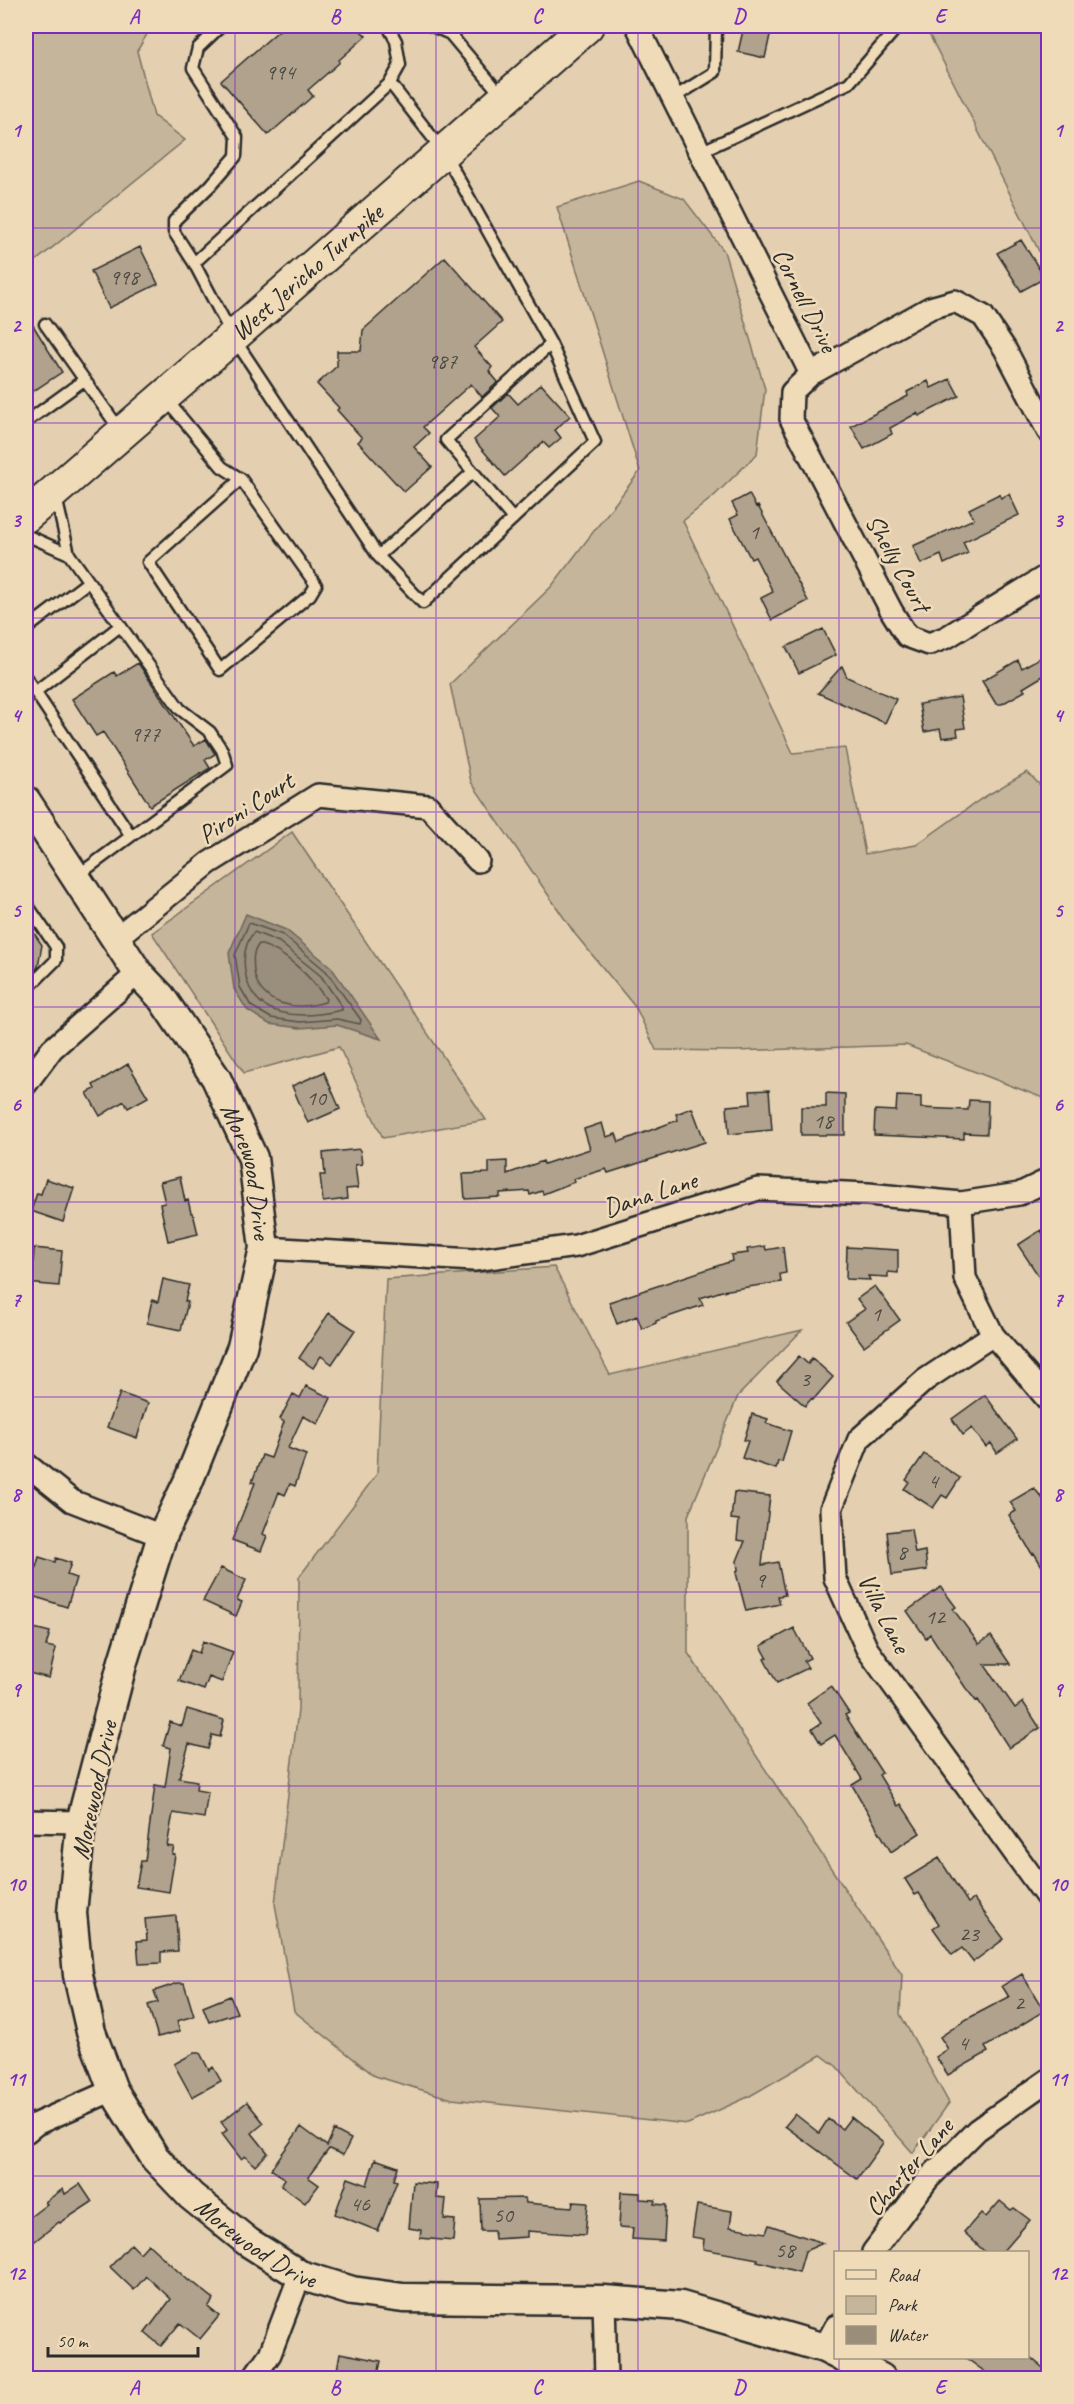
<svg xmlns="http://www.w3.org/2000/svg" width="1074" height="2404" viewBox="0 0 1074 2404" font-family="Caveat,sans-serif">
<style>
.green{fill:#c5b59a;stroke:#787062;stroke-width:1.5}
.water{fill:#9a8e7b;stroke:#6e665b;stroke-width:1.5}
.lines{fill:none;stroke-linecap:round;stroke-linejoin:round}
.shore{stroke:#57534b;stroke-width:1.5}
.building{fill:#b0a28c;stroke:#2b2b2b;stroke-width:1.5}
.lane-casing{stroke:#2b2b2b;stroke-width:15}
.street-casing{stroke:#2b2b2b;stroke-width:26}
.secondary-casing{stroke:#2b2b2b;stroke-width:33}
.primary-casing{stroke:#2b2b2b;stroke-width:36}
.lane{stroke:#f0dbb9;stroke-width:10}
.street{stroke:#f0dbb9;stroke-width:21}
.secondary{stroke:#f0dbb9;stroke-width:28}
.primary{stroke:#f0dbb9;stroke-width:32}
.grid{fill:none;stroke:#7b2cbf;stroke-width:1.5;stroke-opacity:0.55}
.labels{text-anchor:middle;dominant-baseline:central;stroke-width:5;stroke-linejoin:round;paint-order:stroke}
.number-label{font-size:22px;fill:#4c4943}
.street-label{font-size:26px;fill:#2b2b2b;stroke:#f0dbb9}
.neatline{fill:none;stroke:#7b2cbf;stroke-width:2}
.grid-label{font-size:20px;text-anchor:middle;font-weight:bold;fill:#7b2cbf}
</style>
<rect width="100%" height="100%" fill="#e4d0b1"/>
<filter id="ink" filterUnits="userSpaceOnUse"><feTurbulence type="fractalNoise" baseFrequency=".0167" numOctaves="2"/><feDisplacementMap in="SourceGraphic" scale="12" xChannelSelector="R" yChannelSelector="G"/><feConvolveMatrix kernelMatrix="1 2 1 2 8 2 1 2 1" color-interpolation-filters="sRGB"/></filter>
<g filter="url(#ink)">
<!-- green -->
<path class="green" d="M26,26H152L137,51L154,116L185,140L26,269Z
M925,26H1046L1048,38V269Z
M639,181L684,199L724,251L765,389L757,454L714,496L683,521L793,753L845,748L865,854L916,845L981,799L1027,772L1048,793V1100L906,1045L734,1051L656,1050L636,1008L575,934L471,782L450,684L551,587L640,471L557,207Z
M292,832L486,1120L383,1138L339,1047L244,1073L152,933Z
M554,1267L610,1375L802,1330L738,1396L688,1516V1653L902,1975L900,2014L949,2103L913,2153L836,2066L821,2055L748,2097L688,2124L452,2099L375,2076L294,2011L275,1904L298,1710L299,1577L377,1474L386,1279Z"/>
<!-- water -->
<path class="water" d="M246,914L286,930L331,967L381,1039L337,1025L300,1028L269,1024L247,1010L234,989L229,953Z"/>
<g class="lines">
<!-- shore -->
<path class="shore" d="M249,923L283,935L326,971L361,1020L360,1024L337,1019L300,1022L271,1018L251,1006L240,987L235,955Z
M254,932L279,942L321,976L342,1007V1010C303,1019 252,1021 245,971C243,957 244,944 254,932Z
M259,944C285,951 311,977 326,999L325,1002C296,1011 259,1006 254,971C253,960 252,953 259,944Z"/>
</g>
<!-- building -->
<path class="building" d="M284,26H356L366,36L339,60V63L308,90L313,96L268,135L221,81Z
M744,26H772L765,58L738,52Z
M1021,240L1045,278L1021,291L997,253Z
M140,247L158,284L109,308L91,271Z
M445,257L502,322L474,347L492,367L489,371L498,382L482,397L471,384L423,427L429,433L414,447L432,467L404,492L358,442L362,438L337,410L339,408L317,384L337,366V351H361L363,330Z
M26,314L62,372L26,396Z
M950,379L959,396L919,416L917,413L890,428L892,434L864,449L851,426L908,396L907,392L928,381L931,388Z
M541,384L570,416L555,430L561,438L549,448L543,442L505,476L474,440L500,417L492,408L508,393L518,404Z
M749,494L756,507L758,506L808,601L772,620L761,598L773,592L755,557L751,559L730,519L738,515L732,503Z
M999,494L1001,498L1009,494L1019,515L963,542L968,553L944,564L941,555L921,564L913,546L974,519L969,509Z
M823,629L836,655L799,673L786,647Z
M1048,653V673L1023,688L1025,691L1002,704H996L982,681L1018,660L1022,668Z
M138,663L194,746L206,739L215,754L205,760L210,768L150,806L103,732L96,736L72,699L114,672L117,676Z
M842,666L847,677L896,699L885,723L818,693Z
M960,697L965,728L957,729L958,736L942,738L940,729L924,732L919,704Z
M26,921L42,945L38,967L26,980Z
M128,1064L148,1097L128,1108L124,1101L100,1116L87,1093L95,1089L93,1085Z
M324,1072L340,1109L308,1123L292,1086Z
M769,1090L772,1130L729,1134L727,1106L751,1104L750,1091Z
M826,1093L845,1094V1135H801V1107H826Z
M897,1096L921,1097V1108L968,1110L969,1100L988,1101L987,1134L964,1133V1139L874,1135L875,1110L896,1111Z
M692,1108L705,1142L608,1173L606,1169L573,1179L574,1182L543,1194L542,1191L530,1195L529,1191L500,1193V1197L465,1199L463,1174L489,1173V1162L507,1161V1174L543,1161L544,1164L590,1149L584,1129L602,1123L606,1137L616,1134L619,1142L678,1120L676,1114Z
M360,1149L362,1164L355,1165L358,1188L346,1189L347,1199L323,1202L320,1175H325L323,1153Z
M180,1177L185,1201L188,1200L191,1213H193L198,1234L168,1241L160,1204L165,1203L160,1182Z
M46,1179L74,1188L63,1222L31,1211L37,1193L41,1194Z
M1041,1230L1048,1242V1290L1018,1245Z
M765,1246L766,1250L783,1247L786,1273L780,1274L781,1282L722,1291L700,1298L703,1305L656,1321V1323L642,1329L637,1316L617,1324L609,1302L732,1261L731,1255L748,1253L747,1249Z
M847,1247L898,1250V1273L888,1272V1277L868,1276L870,1280L846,1279Z
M34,1248L62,1251L59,1286L26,1283L28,1265H33Z
M163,1279L189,1285L185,1301L188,1302L181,1330L147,1323L152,1300L158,1302Z
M875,1286L900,1320L864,1346L846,1322L865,1309L857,1299Z
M329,1313L355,1330L332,1364L321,1356L313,1368L299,1358Z
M799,1356L808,1364L812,1358L833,1377L813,1400L812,1398L805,1406L777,1381Z
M306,1386L331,1398L318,1424L303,1416L288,1448L306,1455L295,1486L290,1484L285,1495L279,1492L263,1534L267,1536L261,1551L232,1540L255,1483L252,1482L262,1455L271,1458L284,1422L280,1419L293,1394L300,1398Z
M120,1393L148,1403L137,1438L107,1427Z
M985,1395L1017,1439L997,1453L991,1443L986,1447L972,1428L963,1435L952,1419Z
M752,1414L768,1419L766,1423L791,1431L782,1462L778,1461L776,1469L742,1458L748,1441L744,1440Z
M924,1454L960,1478L947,1498L942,1495L933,1508L904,1489L909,1482L906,1480Z
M1034,1488L1048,1505V1576L1034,1553L1032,1554L1009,1515L1016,1511L1010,1502Z
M734,1492L770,1496L762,1565L778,1562L785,1595L778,1596L780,1604L746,1611L736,1573L738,1570L737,1561L745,1541L737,1540L739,1520L731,1519Z
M911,1529L915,1553L925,1551L927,1570L892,1575L887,1532Z
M39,1557L55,1562L56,1558L71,1563L67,1575L76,1578L67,1607L26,1594V1572L34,1574Z
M221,1568L246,1580L237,1600L242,1602L236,1616L203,1601Z
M941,1587L956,1607L953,1609L979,1644L991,1636L1010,1664H984L1015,1708L1023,1702L1040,1728L1009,1748L978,1700L976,1701L965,1687L930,1634L926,1638L907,1611Z
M26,1626L50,1632L46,1646L56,1648L49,1678L29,1673L31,1663L26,1662Z
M794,1628L810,1658L804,1661L808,1668L777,1683L764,1659L767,1657L761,1646Z
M203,1641L233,1652L222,1682L209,1677L204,1690L179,1681L191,1650L199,1653Z
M831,1686L849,1713L845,1715L882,1773L879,1775L898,1806L901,1804L920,1833L891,1852L852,1785L862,1779L835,1735L821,1744L812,1729L821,1723L807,1703Z
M187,1709L224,1720L220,1737L212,1735L208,1749L189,1744L179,1778L197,1781L196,1790L208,1792L204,1818L173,1813L167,1846L174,1847L172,1854L175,1855L169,1892L136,1887L141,1861H145L155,1785L165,1787L171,1748L163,1746L170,1722L182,1726Z
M939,1858L968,1903L974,1899L1004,1939L973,1962L962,1948L952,1955L933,1928L939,1924L919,1893L915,1895L905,1879Z
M176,1916L178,1951L161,1952V1963L139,1964L137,1941L147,1940L145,1919Z
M1022,1974L1044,2011L985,2047L988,2052L948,2075L936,2057L948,2049L940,2037L967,2019L1009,1997L1002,1986Z
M178,1983H184L194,2016L177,2021L180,2031L158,2037L148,2005L158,2002L154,1991Z
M230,1996L237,2013L209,2022L203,2007Z
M194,2053H200L209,2070L213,2067L221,2081L192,2097L174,2064Z
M247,2102L264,2123L252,2133L268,2153L255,2166L245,2156L241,2159L222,2134L227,2130L221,2122Z
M795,2114L819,2133L828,2119L842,2129L851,2117L883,2143L857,2179L785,2126Z
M301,2127L327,2146L334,2130L351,2139L343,2155L329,2149L308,2177L319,2185L305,2203L281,2185L285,2179L271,2169Z
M375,2159L398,2167L394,2180L397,2181L378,2231L335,2214L348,2178L367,2185Z
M413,2182L437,2184L436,2198L446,2199L444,2219L455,2220L453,2241L420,2238L421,2230L409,2228Z
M80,2184L92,2202L60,2223L59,2222L26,2248V2220L47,2204L45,2202L63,2189L65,2194Z
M621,2192L640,2193V2199L655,2200L654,2204L666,2205L664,2241L632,2239L633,2228L619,2227Z
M525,2198L526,2203L572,2207L573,2202L588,2203L585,2235L527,2231V2237L495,2239L494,2231H481L480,2199Z
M1000,2201L1011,2210L1014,2208L1030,2220L1001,2253H986L964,2232L981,2213L986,2217Z
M697,2205L732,2211L730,2227L766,2233L769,2225L823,2243L805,2251L799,2272L757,2261L758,2259L703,2249L704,2239L692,2237Z
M131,2244L140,2253L148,2244L189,2281L190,2280L214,2299L208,2307L219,2316L200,2339L180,2323L161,2346L145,2333L171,2299L146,2276L134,2290L110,2267Z
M340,2353L381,2361L377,2379H349L336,2376Z
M966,2358H1031L1048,2372V2379H995Z"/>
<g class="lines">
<defs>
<path id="lane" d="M388,26L396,41L400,65L390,83L194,263L233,337L378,556L423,603L595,442L551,344L443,151L390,83
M432,26L450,34L460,26
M450,34L502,96
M673,98L715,72L716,26
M700,152L849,83L894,31L892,26
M194,263L174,232V221L211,185L236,156L237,137L193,68L198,48L221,26
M45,324L120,430
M166,399L222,467L241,479L316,585L310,595L220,670L148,562L241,479
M26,422L84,380
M513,519L446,440L551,344
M26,535L69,554L56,497
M69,554L180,709L210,732L222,750L227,765L77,876
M378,556L473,472
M26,629L88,582
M26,678L131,836
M35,692L120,626
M26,903L56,947V960L26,990"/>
<path id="street" d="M637,26L811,374
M1048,431L1005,349L983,316L955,301L930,308L811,374L792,392L791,419L892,612L907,636L929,644L947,637L1048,575
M116,938L209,863L318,795L428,806L478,861
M26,1084L52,1049L138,973
M961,1203L965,1278L993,1335L1048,1400
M264,1248L474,1260L576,1246L758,1189L868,1194L961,1203L1019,1194L1048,1180
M993,1335L925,1380L859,1439L831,1509L835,1578L867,1649L1048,1899
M26,1464L72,1501L162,1536
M26,1821L81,1822
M26,2132L36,2124L113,2090
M873,2252L928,2179L977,2130L1048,2080
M604,2300L606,2378
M824,2348L836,2326
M253,2378L270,2354L300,2275"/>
<g id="secondary">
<path id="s1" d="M26,801L138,973L161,997L216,1078L253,1158L264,1248L242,1347L188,1482L162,1536L123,1661L81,1822L72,1913L78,1975L91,2032L113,2090L155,2158L191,2196L248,2242L300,2275L352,2291L403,2298L604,2300L681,2306L824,2348L836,2354"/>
<path d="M843,2358L881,2378"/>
</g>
<g id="primary">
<path id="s2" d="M26,516L212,355L587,26"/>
</g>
</defs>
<!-- lane casing -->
<use href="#lane" class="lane-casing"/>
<!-- street casing -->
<use href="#street" class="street-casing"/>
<!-- secondary casing -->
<use href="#secondary" class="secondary-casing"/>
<!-- primary casing -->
<use href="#primary" class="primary-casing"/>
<!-- lane -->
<use href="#lane" class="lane"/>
<!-- street -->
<use href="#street" class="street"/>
<!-- secondary -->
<use href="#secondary" class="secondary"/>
<!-- primary -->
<use href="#primary" class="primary"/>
</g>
</g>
<!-- grid -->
<path class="grid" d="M235,26V2378M436,26V2378M638,26V2378M839,26V2252M26,228H1048M26,423H1048M26,618H1048M26,812H1048M26,1007H1048M26,1202H1048M26,1397H1048M26,1592H1048M26,1786H1048M26,1981H1048M26,2176H1048M839,2358V2378"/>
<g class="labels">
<!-- number labels -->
<g class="number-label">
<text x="280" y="72">994</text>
<text x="124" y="277">998</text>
<text x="442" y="361">987</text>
<text x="754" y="532">1</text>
<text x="145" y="734">977</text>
<text x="316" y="1098">10</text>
<text x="823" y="1121">18</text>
<text x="876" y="1314">1</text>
<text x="805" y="1379">3</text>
<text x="933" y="1481">4</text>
<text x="902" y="1552">8</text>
<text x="760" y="1580">9</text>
<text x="935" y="1617">12</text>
<text x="969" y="1934">23</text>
<text x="1019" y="2003">2</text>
<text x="963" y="2043">4</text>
<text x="360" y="2204">46</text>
<text x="503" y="2215">50</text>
<text x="785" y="2250">58</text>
</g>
<!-- street labels -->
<g class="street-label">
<text stroke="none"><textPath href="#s2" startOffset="372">West Jericho Turnpike</textPath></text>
<text transform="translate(805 300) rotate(63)">Cornell Drive</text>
<text transform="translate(898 563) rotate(61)">Shelly Court</text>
<text transform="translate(246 808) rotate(-33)">Pironi Court</text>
<text stroke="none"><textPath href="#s1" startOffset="436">Morewood Drive</textPath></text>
<text transform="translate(650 1194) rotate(-18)">Dana Lane</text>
<text transform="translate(884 1613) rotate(63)">Villa Lane</text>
<text transform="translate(94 1790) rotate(-78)">Morewood Drive</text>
<text transform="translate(909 2167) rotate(-49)">Charter Lane</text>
<text stroke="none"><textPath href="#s1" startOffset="1606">Morewood Drive</textPath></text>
</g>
</g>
<!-- margin -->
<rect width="1074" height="2404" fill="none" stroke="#f0dbb9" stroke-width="66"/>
<!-- legend -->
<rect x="834" y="2251" width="195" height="108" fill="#f0dbb9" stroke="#a19580" stroke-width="1.5"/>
<rect x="846" y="2270" width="30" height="9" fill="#f0dbb9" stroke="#a19580" stroke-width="1.5"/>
<text x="888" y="2281" font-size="18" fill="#2b2b2b">Road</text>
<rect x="846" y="2296" width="30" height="18" fill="#c5b59a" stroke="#a19580" stroke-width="1.5"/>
<text x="888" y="2311" font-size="18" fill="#2b2b2b">Park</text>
<rect x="846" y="2326" width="30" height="18" fill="#9a8e7b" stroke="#a19580" stroke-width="1.5"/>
<text x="888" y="2341" font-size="18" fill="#2b2b2b">Water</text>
<!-- scale -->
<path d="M48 2347v9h150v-9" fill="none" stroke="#2b2b2b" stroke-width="3"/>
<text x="57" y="2347" font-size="18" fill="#2b2b2b" stroke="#f0dbb9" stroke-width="4.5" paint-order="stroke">50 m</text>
<rect x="33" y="33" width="1008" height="2338" class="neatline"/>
<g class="grid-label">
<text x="134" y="23">A</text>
<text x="335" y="23">B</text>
<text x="537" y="23">C</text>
<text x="739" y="23">D</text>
<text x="940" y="23">E</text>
<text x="16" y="137">1</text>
<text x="1058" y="137">1</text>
<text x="16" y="332">2</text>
<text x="1058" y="332">2</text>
<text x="16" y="527">3</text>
<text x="1058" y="527">3</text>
<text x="16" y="722">4</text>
<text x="1058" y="722">4</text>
<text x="16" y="917">5</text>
<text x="1058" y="917">5</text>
<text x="16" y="1111">6</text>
<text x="1058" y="1111">6</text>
<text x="16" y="1306">7</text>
<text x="1058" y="1306">7</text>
<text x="16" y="1501">8</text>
<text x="1058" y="1501">8</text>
<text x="16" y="1696">9</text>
<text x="1058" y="1696">9</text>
<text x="16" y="1891">10</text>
<text x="1058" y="1891">10</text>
<text x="16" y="2086">11</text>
<text x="1058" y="2086">11</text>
<text x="16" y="2280">12</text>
<text x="1058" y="2280">12</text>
<text x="134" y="2394">A</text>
<text x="335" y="2394">B</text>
<text x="537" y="2394">C</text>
<text x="739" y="2394">D</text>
<text x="940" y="2394">E</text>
</g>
</svg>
